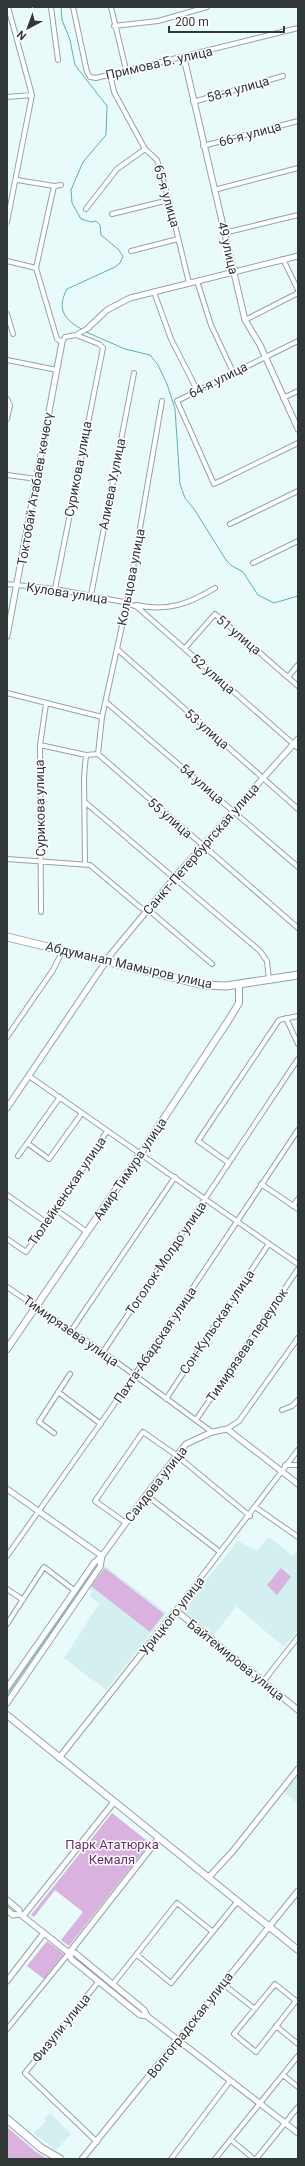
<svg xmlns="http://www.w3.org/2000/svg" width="305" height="2166" viewBox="0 0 305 2166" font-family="Roboto,sans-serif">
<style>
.built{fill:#d4efef}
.green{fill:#dab2df}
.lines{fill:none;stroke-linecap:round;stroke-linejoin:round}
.stream{stroke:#57b3b5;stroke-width:1}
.minor-casing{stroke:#94a4a4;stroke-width:6}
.tertiary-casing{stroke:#94a4a4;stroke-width:7}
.secondary-casing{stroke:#94a4a4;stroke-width:8}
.primary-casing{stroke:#94a4a4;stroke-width:9}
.minor{stroke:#fff;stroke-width:4}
.tertiary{stroke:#fff;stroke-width:5}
.secondary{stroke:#fff;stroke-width:6}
.primary{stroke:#fff;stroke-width:7}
.labels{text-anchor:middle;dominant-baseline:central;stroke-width:3;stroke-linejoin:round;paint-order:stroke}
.street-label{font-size:13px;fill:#303737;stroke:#fff}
.park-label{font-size:13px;fill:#66306e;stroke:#fff}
</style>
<rect width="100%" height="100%" fill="#e9fafa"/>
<!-- built -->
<path class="built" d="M269,1537L293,1556L298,1550V1630L284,1647L236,1606L211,1639L179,1613L238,1541L257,1551Z
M104,1565L167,1613L106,1690L64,1658L99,1604L90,1596L92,1591L87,1587Z
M298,1774V1804L284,1792Z
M50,2113L71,2134L56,2150L33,2133L46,2121L44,2119Z"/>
<!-- green -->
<path class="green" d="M105,1568L164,1614L150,1632L91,1586Z
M281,1568L291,1577L277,1595L267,1585Z
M112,1813L150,1843L69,1946L61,1940L83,1912L55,1890L34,1917L31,1915Z
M47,1941L64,1954L44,1979L27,1966Z
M7,2127L36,2152L48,2159H7Z"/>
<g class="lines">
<!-- stream -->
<path class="stream" d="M61,7L62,20L70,40L75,65L107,106L106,135L83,162L71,190L72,203L81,219L91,222L96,221L100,225L101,235L118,249L123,256L120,263L115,267L67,289C56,310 65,320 83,330
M86,332L125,349L150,355L158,365L167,384L175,409L180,484L185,498L194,509L226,560L232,566L243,572L258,595L274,603L298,596
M7,1695L97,1566"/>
<defs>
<path id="minor" d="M51,7L58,60
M73,7L87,72L90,77L96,78L298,28
M111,7L126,70
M114,26L158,21L207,7
M110,74L114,92L145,149L157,160L169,200L189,283
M7,97L32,95
M193,102L283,76
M203,146L298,121
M17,180L54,186L61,185
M54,186L36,268L57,339L62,342L65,337L76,335L88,328
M214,190L298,168
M86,209L117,169L145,149
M112,214L169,200
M7,222L32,95L8,7
M224,233L298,215
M131,251L178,239
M283,259L298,290
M7,261L36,268
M197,281L211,325L233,372
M154,292L171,339L197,390
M7,314L13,334
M245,320L298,293
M298,341L177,401L214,484L298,443
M7,360L57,370
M283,398L298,391
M7,399L10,405L7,419
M7,475L37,479
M230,524L298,491
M253,563L298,541
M7,584L55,589L129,603
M55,589L103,348L99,344L76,335
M91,595L134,373
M127,603L137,607L298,748
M136,605C167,612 189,604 215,588
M185,648L215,614L298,686
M117,649L298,809
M288,677L298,665
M7,693L102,717
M106,702L298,867
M40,745L86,755L98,754
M98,754L102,717L127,603L162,401
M98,754L298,928
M86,803L260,951L267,961L269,980
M7,859L90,865L141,908L151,912L212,964
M85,864L84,777L86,755
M41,912L40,745L46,704
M286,1018L298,1044
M7,1037L53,970L63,950
M29,1076L298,1264
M27,1143L49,1159L82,1113
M18,1156L60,1097
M229,1163L198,1141L279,1020L298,1016
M261,1184L298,1209
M7,1195L47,1223
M293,1206L298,1199
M56,1210L87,1232
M7,1239L26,1252L56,1210L107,1131
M7,1287L103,1352L212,1432
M71,1331L175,1177
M103,1352L298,1059
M58,1392L101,1424
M166,1399L268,1245
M282,1410L292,1406L298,1400
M196,1420L298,1269
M227,1429L239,1421L298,1338
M54,1433L39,1422L70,1374
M285,1465H298
M146,1495L220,1552
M255,1507L298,1537
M126,1523L95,1501L143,1432L176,1455L250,1516
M7,1556L134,1376L298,1130
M7,1589L23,1600
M173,1614L298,1450
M7,1624L44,1567L74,1590
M263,1682L298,1637
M137,1955L171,1983L237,1902
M113,1984L177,1903L213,1932
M223,1984L255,2009
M275,1984L296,2001L256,2052L234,2034Z
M276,2026L298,2044
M7,2029L69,1953
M283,2075L298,2087
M231,2140L254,2159
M97,2142L25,2073L99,1981
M171,2159L230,2081
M215,2159L298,2056
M256,2159L298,2107"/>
<path id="tertiary" d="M184,58L245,320L260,345L298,429
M88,328L107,310L130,298L298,256
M7,636L62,342
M7,1108L111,954L174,878L298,739
M7,1489L102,1556
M7,1688L94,1563L102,1556L146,1495L186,1444L212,1432L227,1429L298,1484
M7,1703L100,1567L102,1556
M59,1758L173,1614L179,1613L298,1710
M208,1878L233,1851L298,1769
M7,1900L19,1910L20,1914L69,1953L71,1959L140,2015L147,2016
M7,1910L13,1915L20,1914
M23,1916L114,1802
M69,1953H75L144,2010L147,2016L298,2133
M69,1953L158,1839
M7,1981L44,1933
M82,2159L298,1891"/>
<path id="secondary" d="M7,1349L141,1153L228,1021L239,1003V984
M7,1715L298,1950"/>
<path id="primary" d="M7,937L204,985L226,986L298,975
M7,2119L41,2148L60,2159"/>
</defs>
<!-- minor casing -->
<use href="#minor" class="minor-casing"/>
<!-- tertiary casing -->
<use href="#tertiary" class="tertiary-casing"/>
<!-- secondary casing -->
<use href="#secondary" class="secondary-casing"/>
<!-- primary casing -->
<use href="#primary" class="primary-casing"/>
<!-- minor -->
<use href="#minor" class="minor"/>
<!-- tertiary -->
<use href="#tertiary" class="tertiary"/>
<!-- secondary -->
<use href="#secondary" class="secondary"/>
<!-- primary -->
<use href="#primary" class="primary"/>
</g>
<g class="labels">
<!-- street labels -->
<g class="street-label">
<text transform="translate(159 63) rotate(-13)">Примова Б. улица</text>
<text transform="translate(238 89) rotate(-16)">58-я улица</text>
<text transform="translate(250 134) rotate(-15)">66-я улица</text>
<text transform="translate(167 196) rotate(74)">65-я улица</text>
<text transform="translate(228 248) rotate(77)">49 улица</text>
<text transform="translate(218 380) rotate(-27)">64-я улица</text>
<text transform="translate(78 469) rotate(-79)">Сурикова улица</text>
<text transform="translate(112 484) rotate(-79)">Алиева У.улица</text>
<text transform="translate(35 489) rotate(-80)">Токтобай Атабаев көчөсү</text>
<text transform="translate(131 577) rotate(-79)">Кольцова улица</text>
<text transform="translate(67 593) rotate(9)">Кулова улица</text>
<text transform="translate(239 635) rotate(40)">51 улица</text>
<text transform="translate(213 674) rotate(41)">52 улица</text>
<text transform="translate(207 729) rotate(41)">53 улица</text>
<text transform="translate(202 784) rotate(41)">54 улица</text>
<text transform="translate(40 808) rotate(-91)">Сурикова улица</text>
<text transform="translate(170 818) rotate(41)">55 улица</text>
<text transform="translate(201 849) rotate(-49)">Санкт-Петербургская улица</text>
<text transform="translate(129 965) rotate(13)">Абдуманап Мамыров улица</text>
<text transform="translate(130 1169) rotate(-56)">Амир-Тимура улица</text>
<text transform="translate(67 1191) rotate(-56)">Тюлейкенская улица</text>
<text transform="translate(166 1258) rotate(-56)">Тоголок-Молдо улица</text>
<text transform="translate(217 1322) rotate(-56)">Сон-Кульская улица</text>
<text transform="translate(71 1331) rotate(35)">Тимирязева улица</text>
<text transform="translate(155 1345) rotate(-56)">Пахта-Абадская улица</text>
<text transform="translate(247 1345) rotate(-56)">Тимирязева переулок</text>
<text transform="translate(156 1484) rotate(-52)">Саидова улица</text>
<text transform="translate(172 1616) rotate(-52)">Урицкого улица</text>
<text transform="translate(236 1660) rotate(39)">Байтемирова улица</text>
<text transform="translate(190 2025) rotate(-52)">Волгоградская улица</text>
<text transform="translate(61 2028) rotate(-51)">Физули улица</text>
</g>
<!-- park labels -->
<g class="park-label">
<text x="112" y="1844">Парк Ататюрка<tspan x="112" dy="15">Кемаля</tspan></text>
</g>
</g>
<!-- border -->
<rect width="305" height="2166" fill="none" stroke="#303737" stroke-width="16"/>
<!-- north arrow -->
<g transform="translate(28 28) rotate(221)" stroke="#ffffff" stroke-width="3" paint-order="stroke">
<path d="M0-3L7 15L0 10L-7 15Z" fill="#303737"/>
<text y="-6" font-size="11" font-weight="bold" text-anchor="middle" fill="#303737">N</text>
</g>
<!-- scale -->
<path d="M169 26v6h115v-6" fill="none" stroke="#303737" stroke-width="2"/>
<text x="175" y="26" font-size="12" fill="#303737" stroke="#ffffff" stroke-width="3" paint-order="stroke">200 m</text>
</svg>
